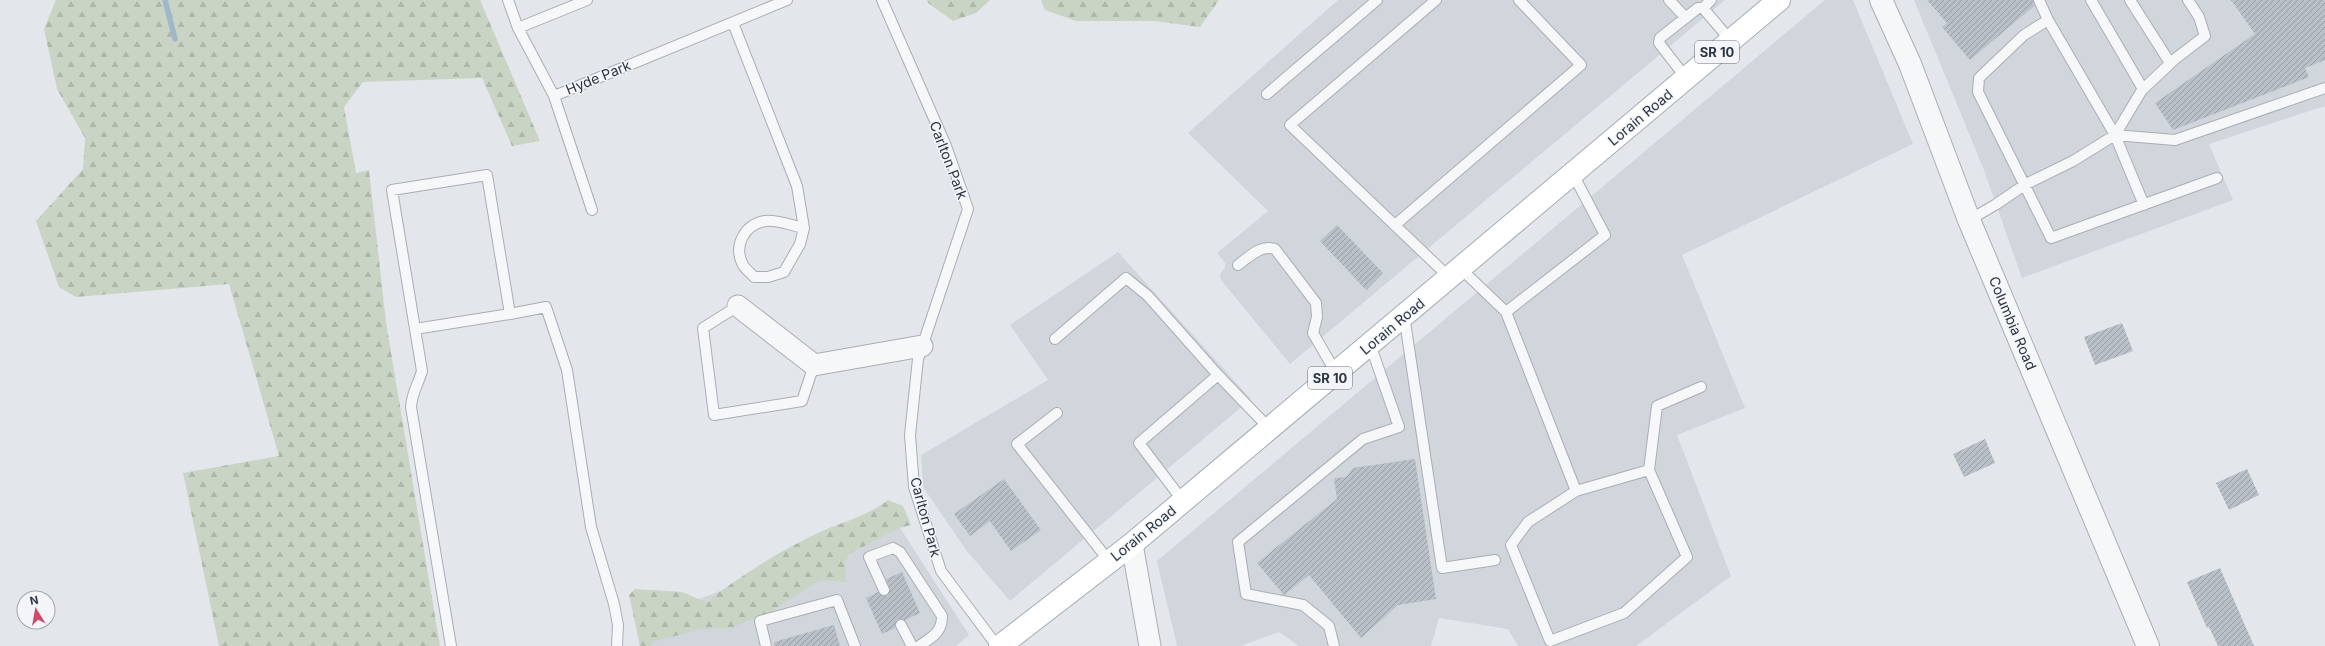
<svg xmlns="http://www.w3.org/2000/svg" width="2325" height="646" viewBox="0 0 2325 646" font-family="Inter,sans-serif">
<style>
.built{fill:#d1d6dd}
.forest{fill:url(#forest-firs)}
.lines{fill:none;stroke-linecap:round;stroke-linejoin:round}
.stream{stroke:#9fb7c9;stroke-width:5.5}
.building{fill:url(#building-hatch)}
.service-casing{stroke:#a8aeb5;stroke-width:12}
.minor-casing{stroke:#a8aeb5;stroke-width:23}
.tertiary-casing{stroke:#a8aeb5;stroke-width:24}
.primary-casing{stroke:#a3acb6;stroke-width:24}
.service{stroke:#f6f7f9;stroke-width:10}
.minor{stroke:#f6f7f9;stroke-width:21}
.tertiary{stroke:#f6f7f9;stroke-width:22}
.primary{stroke:#fff;stroke-width:22}
.labels{text-anchor:middle;dominant-baseline:central;stroke-width:3;stroke-linejoin:round;paint-order:stroke}
.shield{fill:#f3f5f8;stroke:#676f79;stroke-width:1}
.shield-label{font-size:13px;font-weight:bold;fill:#2b3642}
.street-label{font-size:14px;fill:#2b3642;stroke:#f3f5f8}
</style>
<defs>
<pattern id="forest-firs" width="22" height="20" patternUnits="userSpaceOnUse"><rect width="22" height="20" fill="#cad4c4"/><path d="M5 1l3.5 6h-7zM16 11l3.5 6h-7z" fill="#aeb7aa"/></pattern>
<pattern id="building-hatch" width="6" height="6" patternUnits="userSpaceOnUse"><rect width="6" height="6" fill="#bac0c7"/><path d="M-1 1l2-2M0 6l6-6M5 7l2-2" fill="none" stroke="#979da3"/></pattern>
</defs>
<rect width="100%" height="100%" fill="#e3e7eb"/>
<!-- built -->
<path class="built" d="M1338,0H1725L1290,364L1221,280L1220,274L1225,268V263L1217,253L1268,211L1188,133Z
M1825,0H1853L1913,144L1682,255L1745,408L1677,435L1731,576L1636,646H1518L1508,629L1439,618L1431,646H1299L1279,632L1240,646H1177L1157,561Z
M1914,0H2325V106L2209,144L2233,200L2022,278L1984,170Z
M1118,252L1251,399L1010,601L966,550L923,487L921,455L1048,380L1010,325Z
M893,517L969,635L956,646H640L636,623L841,545Z"/>
<!-- forest -->
<path class="forest" d="M56,0H480L540,141L512,146L482,78L363,82L344,107L356,173L369,170L386,322L440,646H219L183,473L279,456L229,284L76,297L59,287L36,221L83,169L85,138L57,89L44,29Z
M927,0H990L976,13L953,21L928,3Z
M1041,0H1219L1200,27L1154,21H1076L1045,10Z
M888,500L903,506L911,525L900,528L849,554L845,563L846,582L820,580L772,611L731,628L702,629L655,641L648,646H640L629,595L635,589L682,592L706,602C742,575 779,551 820,532C844,521 868,516 888,500Z"/>
<g class="lines">
<!-- stream -->
<path class="stream" d="M165,0L175,39"/>
</g>
<!-- building -->
<path class="building" d="M1927,0H2033L2034,6L1970,60L1942,27L1947,23Z
M2231,0H2325V60L2305,68L2309,77L2173,130L2155,103L2255,34Z
M1337,225L1383,273L1366,290L1320,241Z
M2122,323L2133,351L2095,365L2084,337Z
M1985,439L1995,463L1964,477L1953,454Z
M1415,459L1436,599L1398,605L1361,638L1309,575L1284,595L1257,563L1337,499L1334,478L1346,477L1353,468Z
M2247,469L2259,495L2229,510L2216,483Z
M1004,479L1041,530L1011,551L990,521L970,536L954,514Z
M2220,568L2240,614L2254,646H2218L2209,627L2207,628L2187,582Z
M902,572L920,613L905,620L898,619L895,628L882,634L866,598L878,592L883,596H887L890,590L886,579Z
M834,625L840,646H774V642Z"/>
<g class="lines">
<defs>
<path id="service" d="M508,0L518,28L587,0
M882,0L946,146L968,209L918,359L910,435L914,487L941,571L997,646
M1436,0L1290,125L1449,277
M1669,0L1686,18
M2039,0L2048,20L2024,35L1979,78L1978,92L2051,238L2217,178
M2091,0L2143,89
M2130,0L2170,63
M1703,8L1711,0
M2048,20L2115,135L2144,205
M733,23L797,186L804,228L800,244L784,272L768,277H754C751,273 745,269 743,265C733,246 744,225 765,221C776,219 793,226 804,228
M518,28L554,96
M1686,78L1659,43L1660,38L1698,8H1703L1731,41
M1267,94L1377,0
M2115,135L2175,140L2325,88
M592,210L554,96L787,0
M1969,220L1995,205L2026,184L2073,161L2115,135L2142,90L2175,59L2205,36L2199,17L2188,0
M1395,225L1581,65L1519,0
M1238,265C1249,257 1261,244 1275,249L1316,303L1317,317L1313,333L1336,373
M1460,268L1506,312L1605,235L1573,174
M738,306L703,328L714,415L802,401L814,365
M1506,312L1576,491L1649,470L1687,557L1624,613L1550,641L1511,545L1528,522L1576,491
M1404,315L1442,568L1495,560
M415,329L510,314
M1055,339L1126,278L1148,296L1218,375
M1057,413L1017,444L1109,561
M1649,470L1657,406L1701,387
M1183,501L1139,443L1218,375L1269,428
M884,590L869,557L893,548L900,552L942,616C942,633 932,637 919,646
M901,625L912,646
M451,646L411,407C412,392 418,385 422,371L392,190L487,175L510,314L546,307L567,370L591,527L614,604L618,625L617,646
M766,646L760,621L837,600L855,646
M1334,646L1329,626L1303,605L1246,594L1238,542L1363,439L1399,427L1370,344"/>
<path id="minor" d="M738,306L814,365L922,346
M1132,544L1150,646"/>
<path id="tertiary" d="M1881,0L1910,64L1969,220L2148,646"/>
<path id="primary" d="M1000,646L1132,544L1779,0"/>
</defs>
<!-- service casing -->
<use href="#service" class="service-casing"/>
<!-- minor casing -->
<use href="#minor" class="minor-casing"/>
<!-- tertiary casing -->
<use href="#tertiary" class="tertiary-casing"/>
<!-- primary casing -->
<use href="#primary" class="primary-casing"/>
<!-- service -->
<use href="#service" class="service"/>
<!-- minor -->
<use href="#minor" class="minor"/>
<!-- tertiary -->
<use href="#tertiary" class="tertiary"/>
<!-- primary -->
<use href="#primary" class="primary"/>
</g>
<g class="labels">
<!-- shield labels -->
<g class="shield">
<rect x="1695" y="41" width="44" height="22" rx="3"/>
<rect x="1308" y="367" width="44" height="22" rx="3"/>
</g>
<g class="shield-label">
<text x="1717" y="52">SR 10</text>
<text x="1330" y="378">SR 10</text>
</g>
<!-- street labels -->
<g class="street-label">
<text transform="translate(598 77) rotate(-22)">Hyde Park</text>
<text transform="translate(1640 117) rotate(-40)">Lorain Road</text>
<text transform="translate(949 160) rotate(69)">Carlton Park</text>
<text transform="translate(2013 323) rotate(67)">Columbia Road</text>
<text transform="translate(1392 326) rotate(-40)">Lorain Road</text>
<text transform="translate(926 517) rotate(75)">Carlton Park</text>
<text transform="translate(1143 533) rotate(-39)">Lorain Road</text>
</g>
</g>
<!-- north arrow -->
<g transform="translate(36 610) rotate(349)"><circle r="19" fill="#f3f5f8" stroke="#a3a9af"/>
<path d="M0-3L7 15L0 10L-7 15Z" fill="#cb4d6b"/>
<text y="-6" font-size="11" font-weight="bold" text-anchor="middle" fill="#2b3642">N</text>
</g>
</svg>
